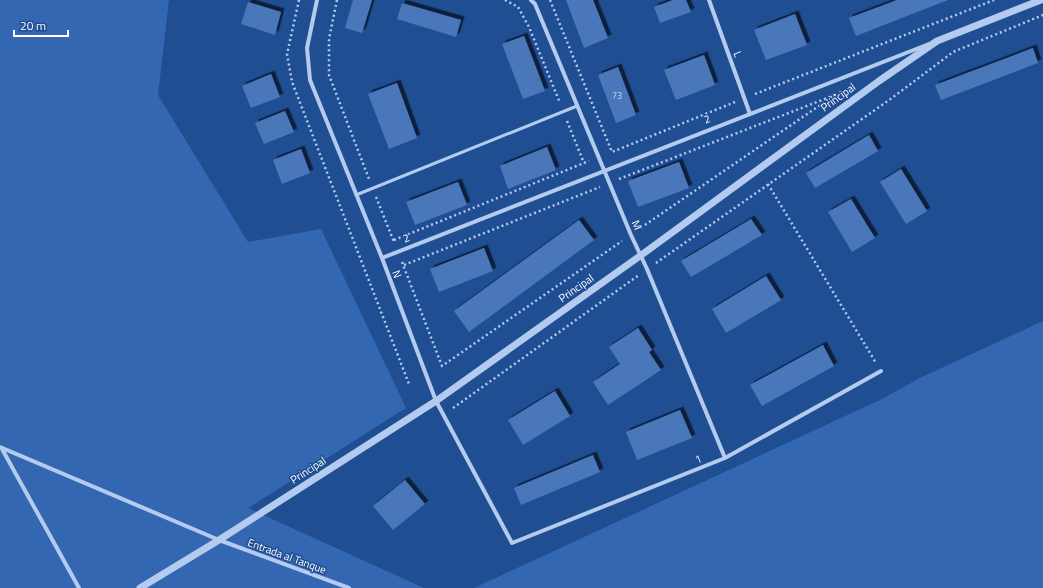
<svg xmlns="http://www.w3.org/2000/svg" width="1043" height="588" viewBox="0 0 1043 588" font-family="'Titillium Web',sans-serif">
<style>
.green{fill:#3467b1}
.building{fill:#4977b9;filter:url(#shadow)}
.lines{fill:none;stroke-linecap:round;stroke-linejoin:round}
.path{stroke:#b3cbee;stroke-width:2.5;stroke-dasharray:2 3;stroke-linecap:butt}
.service{stroke:#b3cbee;stroke-width:3}
.minor{stroke:#b3cbee;stroke-width:4}
.tertiary{stroke:#b3cbee;stroke-width:7}
.labels{text-anchor:middle;dominant-baseline:central;stroke-width:3;stroke-linejoin:round;paint-order:stroke}
.number-label{font-size:9px;fill:#d2ddee}
.street-label{font-size:11px;fill:#fff;stroke:#204e93}
</style>
<defs>
<filter id="shadow"><feDropShadow dx="3.5" dy="-3.5" stdDeviation="0" flood-color="#0009"/></filter>
</defs>
<rect width="100%" height="100%" fill="#204e93"/>
<!-- green -->
<path class="green" d="M0,0H169L158,95L248,242L321,229L406,408L248,508L424,588H0Z
M1043,321V588H474L882,399L922,377Z"/>
<!-- building -->
<path class="building" d="M353,0H372L362,33L345,28Z
M566,0H593L608,38L584,48Z
M673,0H686L691,12L660,23L654,7Z
M897,0H948L856,36L849,18Z
M248,2L281,12L275,35L241,24Z
M402,3L461,20L456,37L397,19Z
M795,14L807,45L766,60L754,30Z
M524,36L545,91L523,99L502,44Z
M1033,48L1038,63L941,100L935,85Z
M704,55L715,85L676,100L664,70Z
M618,67L636,115L616,123L598,75Z
M271,74L280,97L251,108L242,86Z
M397,83L417,138L389,149L368,94Z
M285,111L294,132L264,144L255,123Z
M869,135L878,151L815,188L806,173Z
M547,147L556,170L508,189L500,166Z
M301,149L310,173L282,184L273,160Z
M679,162L689,188L638,207L628,181Z
M901,169L927,211L906,224L880,182Z
M458,182L467,205L415,225L406,202Z
M851,199L875,238L852,252L828,212Z
M751,219L762,235L691,277L681,261Z
M579,220L594,240L469,332L454,311Z
M484,248L493,271L439,292L430,269Z
M766,276L781,300L726,333L712,309Z
M638,328L652,350L649,352L661,370L608,405L593,382L620,364L609,347Z
M823,345L834,366L762,406L750,385Z
M555,391L570,416L523,445L508,420Z
M680,410L692,438L637,460L626,432Z
M593,455L600,472L521,505L514,488Z
M405,480L425,504L393,530L373,506Z"/>
<g class="lines">
<!-- path -->
<path class="path" d="M299,0L287,54L292,82L409,384
M337,0L329,39V75L369,179
M505,0L518,7L529,27L560,103
M550,0L612,152L735,102
M755,94L994,0
M567,121L584,163
M619,179L835,95L639,229
M768,184L876,363
M376,197L394,242
M394,240L589,161
M402,262L442,366L622,241
M656,263L892,98L953,52L1043,15
M404,265L600,187
M453,408L639,275"/>
<!-- service -->
<path class="service" d="M356,195L577,106"/>
<!-- minor -->
<path class="minor" d="M317,0L307,48L310,80L382,258L436,401L512,543L725,458L881,371
M531,0L535,4L631,235L647,269L725,458
M709,0L750,114
M382,258L929,44
M0,447L219,540L349,588
M2,449L79,588"/>
<!-- tertiary -->
<path class="tertiary" d="M140,588L219,540L436,401L640,256L879,81L937,41L1041,0"/>
</g>
<g class="labels">
<!-- number labels -->
<g class="number-label">
<text x="617" y="95">73</text>
</g>
<!-- street labels -->
<g class="street-label">
<text transform="translate(738 54) rotate(70)">L</text>
<text transform="translate(838 97) rotate(-36)">Principal</text>
<text transform="translate(707 119) rotate(-21)">2</text>
<text transform="translate(637 225) rotate(67)">M</text>
<text transform="translate(406 238) rotate(-22)">2</text>
<text transform="translate(397 274) rotate(69)">N</text>
<text transform="translate(576 288) rotate(-35)">Principal</text>
<text transform="translate(698 459) rotate(-22)">1</text>
<text transform="translate(308 470) rotate(-33)">Principal</text>
<text transform="translate(287 556) rotate(20)">Entrada al Tanque</text>
</g>
</g>
<!-- scale -->
<path d="M14 30v6h54v-6" fill="none" stroke="#ffffff" stroke-width="2"/>
<text x="20" y="30" font-size="12" fill="#ffffff" stroke="#204e93" stroke-width="3" paint-order="stroke">20 m</text>
</svg>
